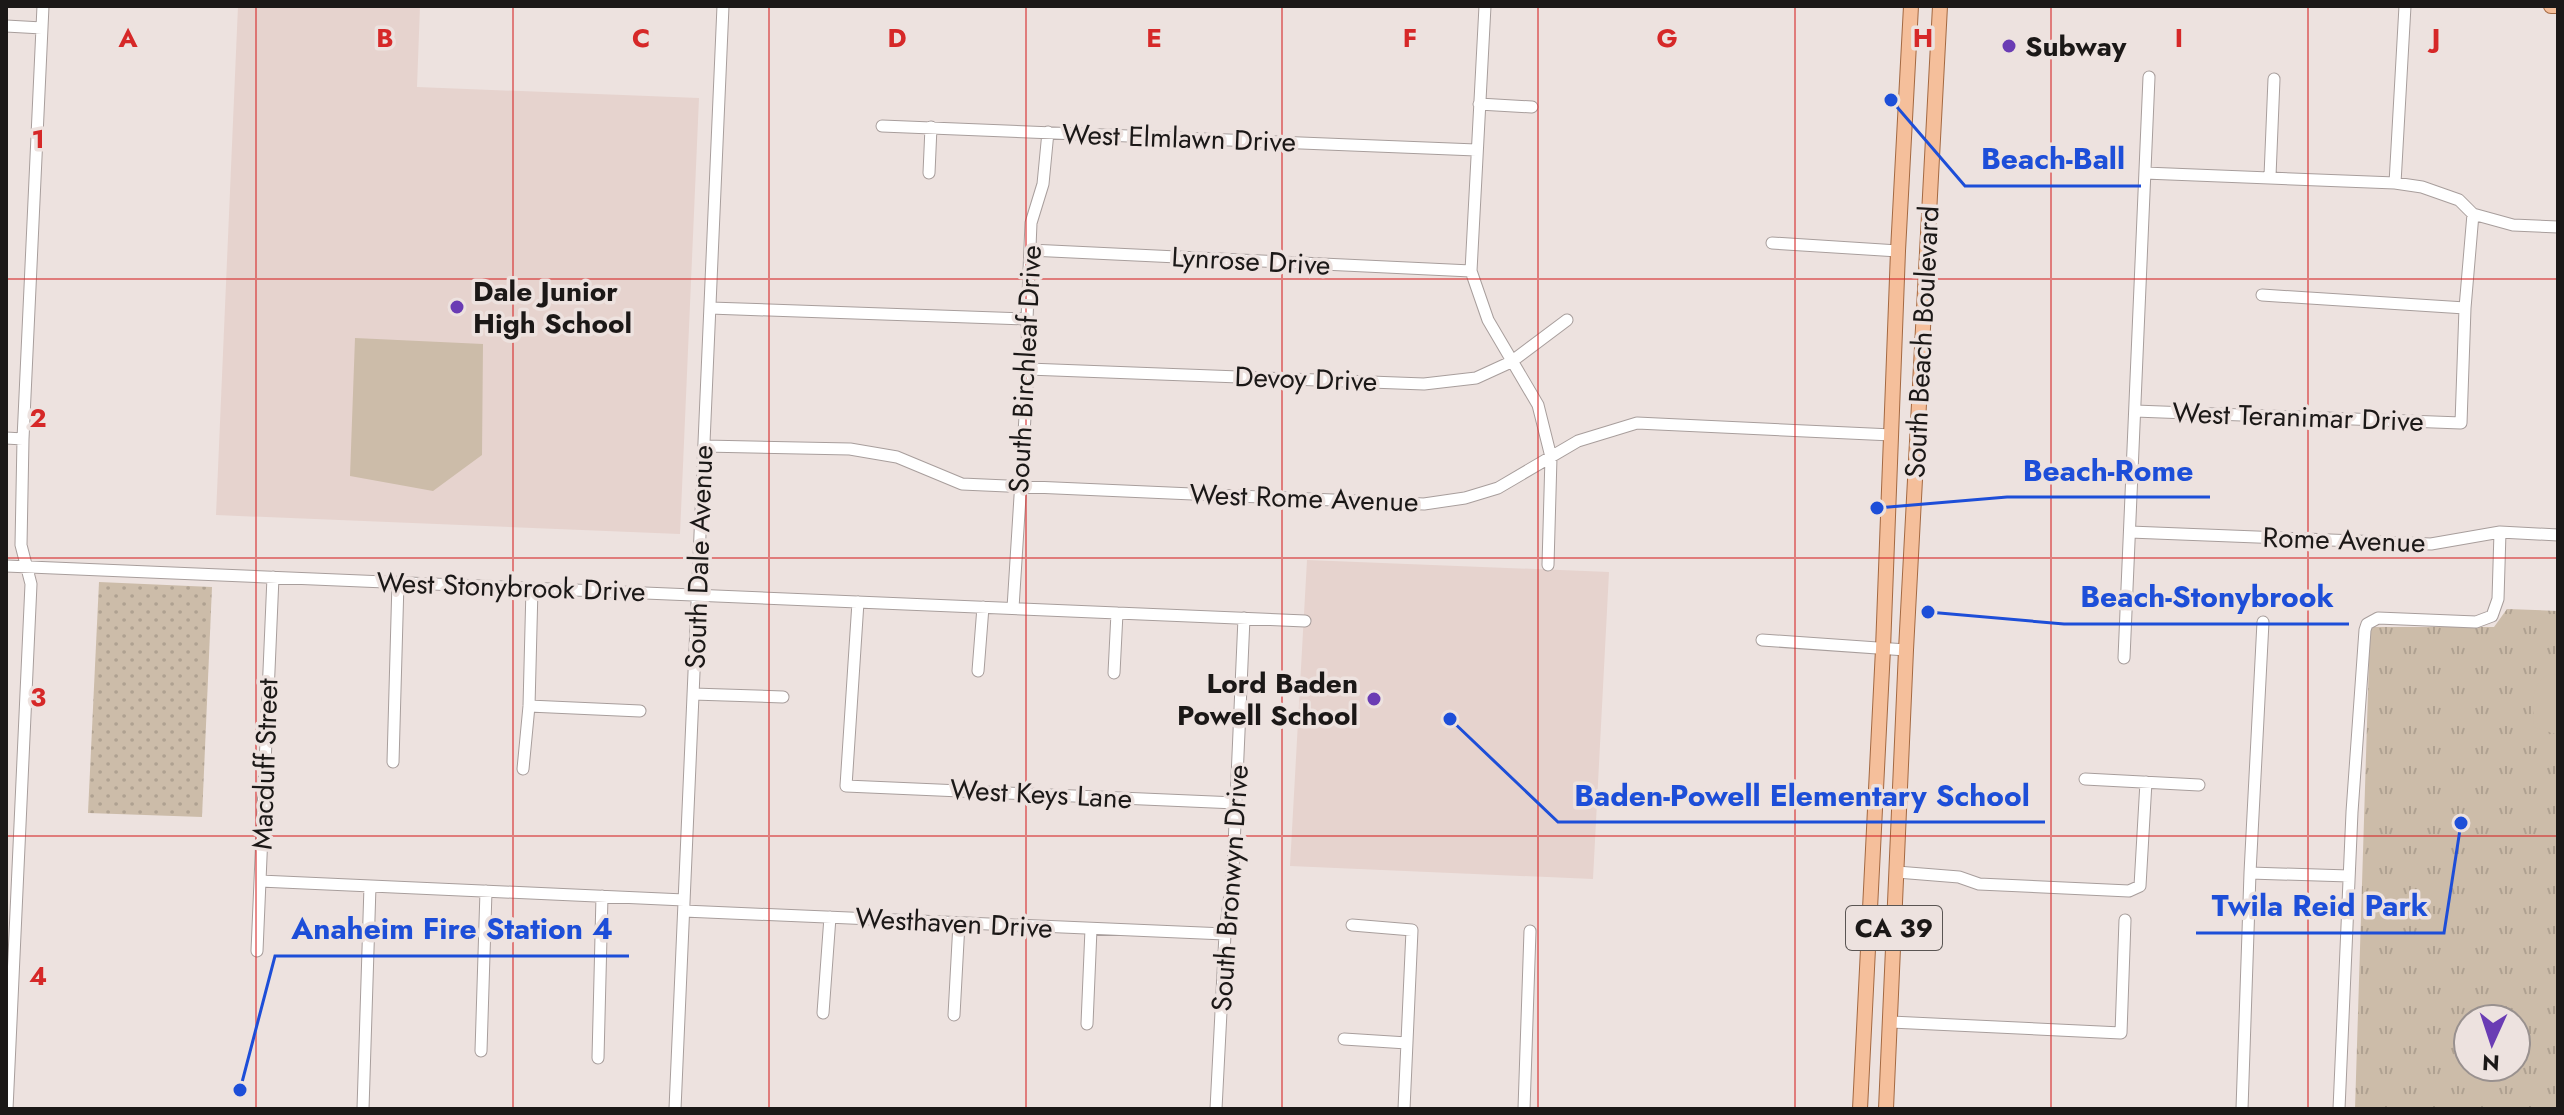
<svg xmlns="http://www.w3.org/2000/svg" width="2564" height="1115" viewBox="0 0 2564 1115" font-family="Jost,sans-serif">
<style>
.built{fill:#e6d3ce}
.grass{fill:url(#grass-dots)}
.park{fill:url(#park-tufts);fill-rule:evenodd}
.garden{fill:#ccbca9}
.lines{fill:none;stroke-linecap:round;stroke-linejoin:round}
.minor-casing{stroke:#a89e9c;stroke-width:13}
.major-casing{stroke:#a46942;stroke-width:16}
.minor{stroke:#fff;stroke-width:11}
.major{stroke:#f5bf9b;stroke-width:14}
.grid{fill:none;stroke:#d62828;stroke-width:2;stroke-opacity:0.55}
.poi-dot{fill:#6a3cb4;stroke:#ede2df;stroke-width:3}
.labels{text-anchor:middle;dominant-baseline:central;stroke-width:7;stroke-linejoin:round;paint-order:stroke}
.shield{fill:#ede2df;stroke:#5a5553;stroke-width:2}
.shield-label{font-size:26px;font-weight:bold;fill:#1b1817}
.poi-label{font-size:28px;font-weight:bold;fill:#1b1817;stroke:#ede2df;text-anchor:start}
.street-label{font-size:28px;fill:#1b1817;stroke:#ede2df}
.grid-label{font-size:26px;text-anchor:middle;font-weight:bold;fill:#d62828;stroke:#ede2df;stroke-width:7;stroke-linejoin:round;paint-order:stroke}
.leader{fill:none;stroke:#1d4ed8;stroke-width:3}
.callout-dot{fill:#1d4ed8;stroke:#ede2df;stroke-width:3}
.callout-label{font-size:30px;text-anchor:middle;font-weight:bold;fill:#1d4ed8;stroke:#ede2df;stroke-width:7;stroke-linejoin:round;paint-order:stroke}
</style>
<defs>
<pattern id="grass-dots" width="8" height="8" patternUnits="userSpaceOnUse" patternTransform="scale(2)"><rect width="8" height="8" fill="#ccbca9"/><path d="M2 2h.1M6 6h.1" fill="none" stroke="#afa191" stroke-width="1.8" stroke-linecap="round"/></pattern>
<pattern id="park-tufts" width="24" height="20" patternUnits="userSpaceOnUse" patternTransform="scale(2)"><rect width="24" height="20" fill="#ccbca9"/><path d="M3 7l-1-3M5 7V3M7 7l1-3M15 17l-1-3M17 17v-4M19 17l1-3" fill="none" stroke="#afa191"/></pattern>
</defs>
<rect width="100%" height="100%" fill="#ede2df"/>
<!-- built -->
<path class="built" d="M238,6H420L417,87L699,98L680,534L216,515Z
M1307,560L1609,572L1593,879L1290,866Z"/>
<!-- grass -->
<path class="grass" d="M99,582L212,587L202,817L88,813Z"/>
<!-- park -->
<path class="park" d="M2507,609L2558,611V1109H2355L2370,627H2494ZM2468,1019H2516V1067H2468Z"/>
<!-- garden -->
<path class="garden" d="M355,338L483,344L482,455L433,491L350,476Z
M2550,674L2558,675V735L2534,727C2534,707 2528,683 2550,674Z"/>
<g class="lines">
<defs>
<path id="minor" d="M1485,6L1471,271L1488,320L1538,405L1551,457L1548,565
M6,26L42,28
M1479,104L1532,107
M882,126L1476,150
M929,173L931,127
M2145,173L2395,183L2422,187L2459,200L2473,214L2513,225L2558,227
M2270,176L2274,79
M2395,183L2405,6
M1772,243L1898,251
M1030,250L1471,271
M2262,295L2465,308
M710,308L1027,319
M1028,369L1424,384L1476,378L1511,362L1567,320
M2135,411L2461,423L2465,308L2473,214
M6,438L23,439
M704,446L850,449L897,457L962,484L1424,504L1465,498L1498,488L1578,441L1637,423L1892,435
M2130,532L2431,544L2500,532L2558,535
M6,566L1305,621
M858,602L846,786L1236,803
M1013,608L1028,369L1027,319L1031,223L1043,184L1048,132
M1762,640L1906,650
M2124,658L2149,77
M978,671L983,607
M1114,673L1117,613
M693,694L783,697
M529,706L640,711
M393,762L398,582
M523,769L529,706L532,588
M2085,779L2199,785
M1897,872L1959,877L1979,884L2129,891L2140,886L2146,782
M2250,873L2349,876
M260,881L684,900
M684,911L1225,934
M1352,925L1412,930L1404,1109
M257,951L273,577
M823,1013L830,917
M954,1015L959,923
M1891,1022L2121,1033L2125,920
M1087,1024L1091,929
M1344,1039L1407,1043
M481,1051L486,891
M598,1058L602,896
M7,1109L31,584L21,545L23,439L43,6
M363,1109L370,886
M675,1109L723,6
M1216,1109L1225,934L1233,869L1244,618
M1524,1109L1530,931
M2242,1109L2250,873L2263,622
M2339,1109L2352,812L2365,630L2367,624L2378,618L2476,622L2492,616L2498,599L2500,532"/>
<path id="major" d="M2551,6H2558
M1860,1109L1883,649L1898,251L1911,6
M1886,1109L1906,650L1940,6"/>
</defs>
<!-- minor casing -->
<use href="#minor" class="minor-casing"/>
<!-- major casing -->
<use href="#major" class="major-casing"/>
<!-- minor -->
<use href="#minor" class="minor"/>
<!-- major -->
<use href="#major" class="major"/>
</g>
<!-- grid -->
<path class="grid" d="M256,6V1109M513,6V1109M769,6V1109M1026,6V1109M1282,6V1109M1538,6V1109M1795,6V1109M2051,6V1109M2308,6V1109M6,279H2558M6,558H2558M6,836H2558"/>
<!-- markers -->
<g class="poi-dot">
<circle cx="2009" cy="46" r="8"/>
<circle cx="457" cy="307" r="8"/>
<circle cx="1374" cy="699" r="8"/>
</g>
<g class="labels">
<!-- shield labels -->
<rect class="shield" x="1846" y="906" width="96" height="44" rx="6"/>
<g class="shield-label">
<text x="1894" y="928">CA 39</text>
</g>
<!-- poi labels -->
<g class="poi-label">
<text x="2025" y="46">Subway</text>
<text x="473" y="291">Dale Junior<tspan x="473" dy="32">High School</tspan></text>
<text x="1358" y="683" text-anchor="end">Lord Baden<tspan x="1358" dy="32">Powell School</tspan></text>
</g>
<!-- street labels -->
<g class="street-label">
<text transform="translate(1179 138) rotate(2)">West Elmlawn Drive</text>
<text transform="translate(1251 261) rotate(3)">Lynrose Drive</text>
<text transform="translate(1922 342) rotate(-87)">South Beach Boulevard</text>
<text transform="translate(1025 369) rotate(-87)">South Birchleaf Drive</text>
<text transform="translate(1306 379) rotate(2)">Devoy Drive</text>
<text transform="translate(2298 417) rotate(2)">West Teranimar Drive</text>
<text transform="translate(1304 498) rotate(2)">West Rome Avenue</text>
<text transform="translate(2344 540) rotate(2)">Rome Avenue</text>
<text transform="translate(699 557) rotate(-88)">South Dale Avenue</text>
<text transform="translate(511 587) rotate(2)">West Stonybrook Drive</text>
<text transform="translate(265 764) rotate(-88)">Macduff Street</text>
<text transform="translate(1041 794) rotate(3)">West Keys Lane</text>
<text transform="translate(1230 888) rotate(-86)">South Bronwyn Drive</text>
<text transform="translate(954 923) rotate(3)">Westhaven Drive</text>
</g>
</g>
<g class="grid-label">
<text x="128" y="47">A</text>
<text x="385" y="47">B</text>
<text x="641" y="47">C</text>
<text x="897" y="47">D</text>
<text x="1154" y="47">E</text>
<text x="1410" y="47">F</text>
<text x="1667" y="47">G</text>
<text x="1923" y="47">H</text>
<text x="2179" y="47">I</text>
<text x="2436" y="47">J</text>
<text x="38" y="148">1</text>
<text x="38" y="427">2</text>
<text x="38" y="706">3</text>
<text x="38" y="985">4</text>
</g>
<!-- callouts -->
<path class="leader" d="M1891 100L1965 186H2141M1877 508L2007 497H2210M1928 612L2064 624H2349M1450 719L1558 822H2045M2461 823L2444 933H2196M240 1090L275 956H629"/>
<g class="callout-dot">
<circle cx="1891" cy="100" r="8"/>
<circle cx="1877" cy="508" r="8"/>
<circle cx="1928" cy="612" r="8"/>
<circle cx="1450" cy="719" r="8"/>
<circle cx="2461" cy="823" r="8"/>
<circle cx="240" cy="1090" r="8"/>
</g>
<g class="callout-label">
<text x="2053" y="169">Beach-Ball</text>
<text x="2108" y="481">Beach-Rome</text>
<text x="2207" y="607">Beach-Stonybrook</text>
<text x="1802" y="806">Baden-Powell Elementary School</text>
<text x="2320" y="916">Twila Reid Park</text>
<text x="452" y="939">Anaheim Fire Station 4</text>
</g>
<!-- border -->
<rect width="2564" height="1115" fill="none" stroke="#1b1817" stroke-width="16"/>
<!-- north arrow -->
<g transform="translate(2492 1043) rotate(183)"><circle r="38" fill="#ede2df" stroke="#99918f" stroke-width="2"/>
<path d="M0-6L14 30L0 20L-14 30Z" fill="#6a3cb4"/>
<text y="-12" font-size="22" font-weight="bold" text-anchor="middle" fill="#1b1817">N</text>
</g>
</svg>
